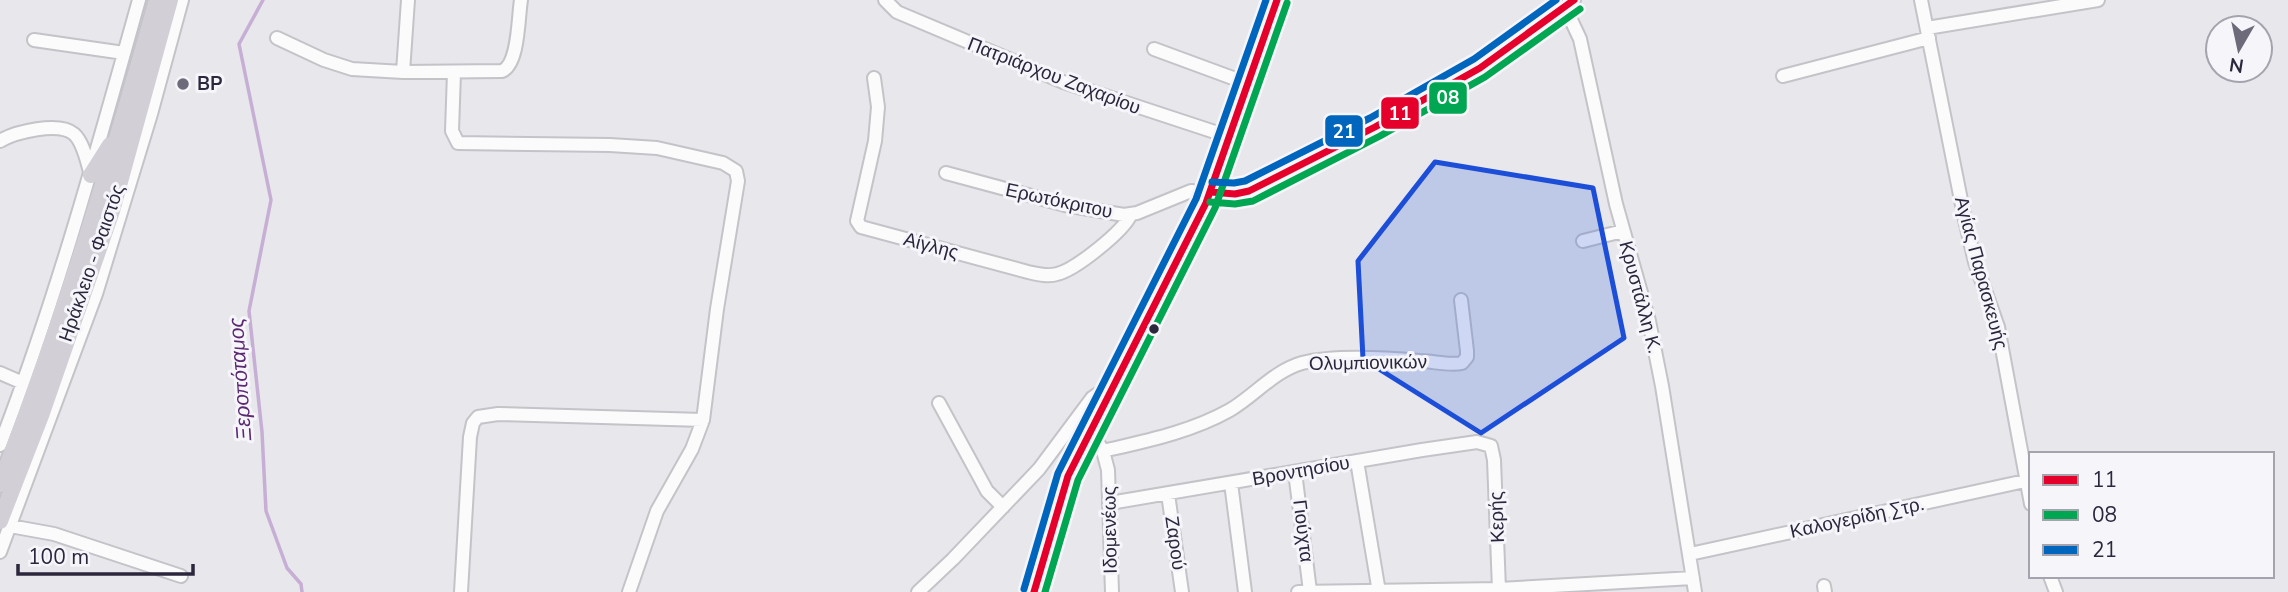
<svg xmlns="http://www.w3.org/2000/svg" width="2288" height="592" viewBox="0 0 2288 592" font-family="'Nunito Sans',sans-serif">
<style>
.lines{fill:none;stroke-linecap:round;stroke-linejoin:round}
.stream{stroke:#c7aed5;stroke-width:3.5}
.minor-casing{stroke:#c3c3c8;stroke-width:16}
.major-casing{stroke:#c4c3ca;stroke-width:19}
.minor{stroke:#fbfbfc;stroke-width:12}
.major{stroke:#d2d0d6;stroke-width:16}
.bus-1-casing{stroke:#f6f6fa;stroke-width:12}
.bus-2-casing{stroke:#f6f6fa;stroke-width:12}
.bus-3-casing{stroke:#f6f6fa;stroke-width:12}
.bus-1{stroke:#e4002b;stroke-width:7}
.bus-2{stroke:#00a651;stroke-width:7}
.bus-3{stroke:#0065bd;stroke-width:7}
.marked{fill:#1d4ed8;fill-opacity:0.2;stroke:#1d4ed8;stroke-width:5;stroke-linejoin:round}
.poi-dot{fill:#6d6a7a;stroke:#f6f6fa;stroke-width:2.5}
.bus-dot{fill:#2c273d;stroke:#f6f6fa;stroke-width:2.5}
.labels{text-anchor:middle;dominant-baseline:central;stroke-width:6;stroke-linejoin:round;paint-order:stroke}
.street-label{font-size:19px;fill:#2c273d;stroke:#f6f6fa}
.poi-label{font-size:19px;font-weight:bold;fill:#2c273d;stroke:#f6f6fa;text-anchor:start}
.water-label{font-size:21px;font-style:italic;fill:#5b2872;stroke:#f6f6fa}
.line-badge{stroke:#f6f6fa;stroke-width:2.5}
.badge-label{font-size:19px;text-anchor:middle;font-weight:bold;fill:#fff}
</style>
<rect width="100%" height="100%" fill="#e7e7ec"/>
<g class="lines">
<!-- stream -->
<path class="stream" d="M263,0L239,44L271,200L249,311L262,432L266,511L287,568L301,584L302,592"/>
<defs>
<path id="minor" d="M885,0L897,12L1063,82L1230,137
M1921,0L1965,220L1975,262L1998,327L2031,504
M1565,7L1580,39L1616,204L1649,321L1662,386L1695,592
M1927,28L2098,0
M277,38L324,60L352,69L403,72L502,71C519,64 518,17 521,0
M34,40L124,53
M1154,49L1249,84
M403,72L408,0
M454,72L452,131L458,143L610,145L657,148L723,163L736,171L738,181L717,309L703,420L692,449L657,511L629,592
M1783,76L1929,38
M874,78L878,107L875,141L857,221L861,227L1028,272C1037,274 1048,277 1057,274C1075,270 1124,231 1131,214
M0,141C15,132 59,121 74,134C84,143 87,163 91,175
M946,173L1065,205L1124,215L1137,213L1191,191L1226,195L1249,191L1375,127L1480,68L1574,0
M1583,241L1623,231
M0,373L23,383
M939,403L987,491L1003,507
M1090,430L1103,451L1108,470L1112,592
M0,445C56,300 97,150 139,0
M1103,451C1146,441 1191,432 1230,410C1254,396 1274,371 1302,363C1333,355 1387,358 1420,361C1433,361 1449,366 1462,363L1467,357V351L1461,300
M1357,461L1379,592
M1295,472L1310,591
M1231,483L1245,592
M1168,494L1182,592
M1110,503L1422,450L1477,442L1491,446L1494,460L1499,589
M10,526L54,534L181,576
M0,552L96,294L151,114L182,0
M1690,554L2025,481
M2050,576L2056,592
M1824,586L1825,592
M461,592L470,437L473,423L478,417L498,414L703,420
M918,592L953,559L1039,469L1092,398L1098,394L1107,396
M1298,592L1499,589L1693,578"/>
<path id="major" d="M91,175L110,145
M0,484C62,325 111,164 157,0
M0,521L42,413L112,211L170,0
M1034,592L1054,518L1068,476L1206,203L1277,0"/>
</defs>
<!-- minor casing -->
<use href="#minor" class="minor-casing"/>
<!-- major casing -->
<use href="#major" class="major-casing"/>
<!-- minor -->
<use href="#minor" class="minor"/>
<!-- major -->
<use href="#major" class="major"/>
<defs>
<path id="bus-1" d="M1211,192L1235,194L1249,191L1375,127L1480,68L1574,0
M1034,592L1068,476L1206,203L1277,0"/>
<path id="bus-2" d="M1210,202L1235,204L1253,201L1380,136L1485,77L1580,9
M1045,592L1078,480L1215,208L1287,3"/>
<path id="bus-3" d="M1212,182L1234,183L1245,181L1370,118L1474,59L1556,0
M1024,589L1058,473L1196,199L1266,0"/>
</defs>
<!-- bus-1 casing -->
<use href="#bus-1" class="bus-1-casing"/>
<!-- bus-2 casing -->
<use href="#bus-2" class="bus-2-casing"/>
<!-- bus-3 casing -->
<use href="#bus-3" class="bus-3-casing"/>
<!-- bus-1 -->
<use href="#bus-1" class="bus-1"/>
<!-- bus-2 -->
<use href="#bus-2" class="bus-2"/>
<!-- bus-3 -->
<use href="#bus-3" class="bus-3"/>
</g>
<!-- marked area -->
<path class="marked" d="M1435,162L1593,188L1624,338L1481,433L1363,359L1358,261Z"/>
<!-- markers -->
<circle class="poi-dot" cx="183" cy="84" r="7"/>
<circle class="bus-dot" cx="1154" cy="329" r="6"/>
<g class="labels">
<!-- street labels -->
<g class="street-label">
<text transform="translate(1054 76) rotate(21)">Πατριάρχου Ζαχαρίου</text>
<text transform="translate(1059 201) rotate(12)">Ερωτόκριτου</text>
<text transform="translate(931 246) rotate(15)">Αίγλης</text>
<text transform="translate(92 263) rotate(-71)">Ηράκλειο - Φαιστός</text>
<text transform="translate(1981 273) rotate(75)">Αγίας Παρασκευής</text>
<text transform="translate(1640 297) rotate(75)">Κρυστάλλη Κ.</text>
<text transform="translate(1368 363) rotate(-1)">Ολυμπιονικών</text>
<text transform="translate(1301 471) rotate(-10)">Βροντησίου</text>
<text transform="translate(1497 517) rotate(-92)">Κερής</text>
<text transform="translate(1857 518) rotate(-12)">Καλογερίδη Στρ.</text>
<text transform="translate(1110 530) rotate(-91)">Ιδομενέως</text>
<text transform="translate(1303 531) rotate(83)">Γιούχτα</text>
<text transform="translate(1175 543) rotate(82)">Ζαρού</text>
</g>
<!-- poi labels -->
<g class="poi-label">
<text x="197" y="84">BP</text>
</g>
<!-- water labels -->
<g class="water-label">
<text transform="translate(240 379) rotate(-94)">Ξεροπόταμος</text>
</g>
</g>
<g class="line-badge">
<rect x="1428" y="81" width="40" height="34" rx="7" fill="#00a651"/>
<rect x="1380" y="96" width="40" height="34" rx="7" fill="#e4002b"/>
<rect x="1324" y="114" width="40" height="34" rx="7" fill="#0065bd"/>
</g>
<g class="badge-label">
<text x="1448" y="104">08</text>
<text x="1400" y="120">11</text>
<text x="1344" y="138">21</text>
</g>
<!-- legend -->
<rect x="2029" y="452" width="245" height="126" fill="#f6f6fa" stroke="#a5a3ae" stroke-width="2"/>
<rect x="2043" y="475" width="35" height="10" fill="#e4002b" stroke="#a5a3ae" stroke-width="2"/>
<text x="2092" y="487" font-size="21" fill="#2c273d">11</text>
<rect x="2043" y="510" width="35" height="10" fill="#00a651" stroke="#a5a3ae" stroke-width="2"/>
<text x="2092" y="522" font-size="21" fill="#2c273d">08</text>
<rect x="2043" y="545" width="35" height="10" fill="#0065bd" stroke="#a5a3ae" stroke-width="2"/>
<text x="2092" y="557" font-size="21" fill="#2c273d">21</text>
<!-- north arrow -->
<g transform="translate(2239 49) rotate(189)"><circle r="33" fill="#f6f6fa" stroke="#a5a3ae" stroke-width="2"/>
<path d="M0-5L12 26L0 18L-12 26Z" fill="#6d6a7a"/>
<text y="-10" font-size="19" font-weight="bold" text-anchor="middle" fill="#2c273d">N</text>
</g>
<!-- scale -->
<path d="M18 564v10h175v-10" fill="none" stroke="#2c273d" stroke-width="3.5"/>
<text x="28" y="564" font-size="21" fill="#2c273d" stroke="#f6f6fa" stroke-width="5" paint-order="stroke">100 m</text>
</svg>
